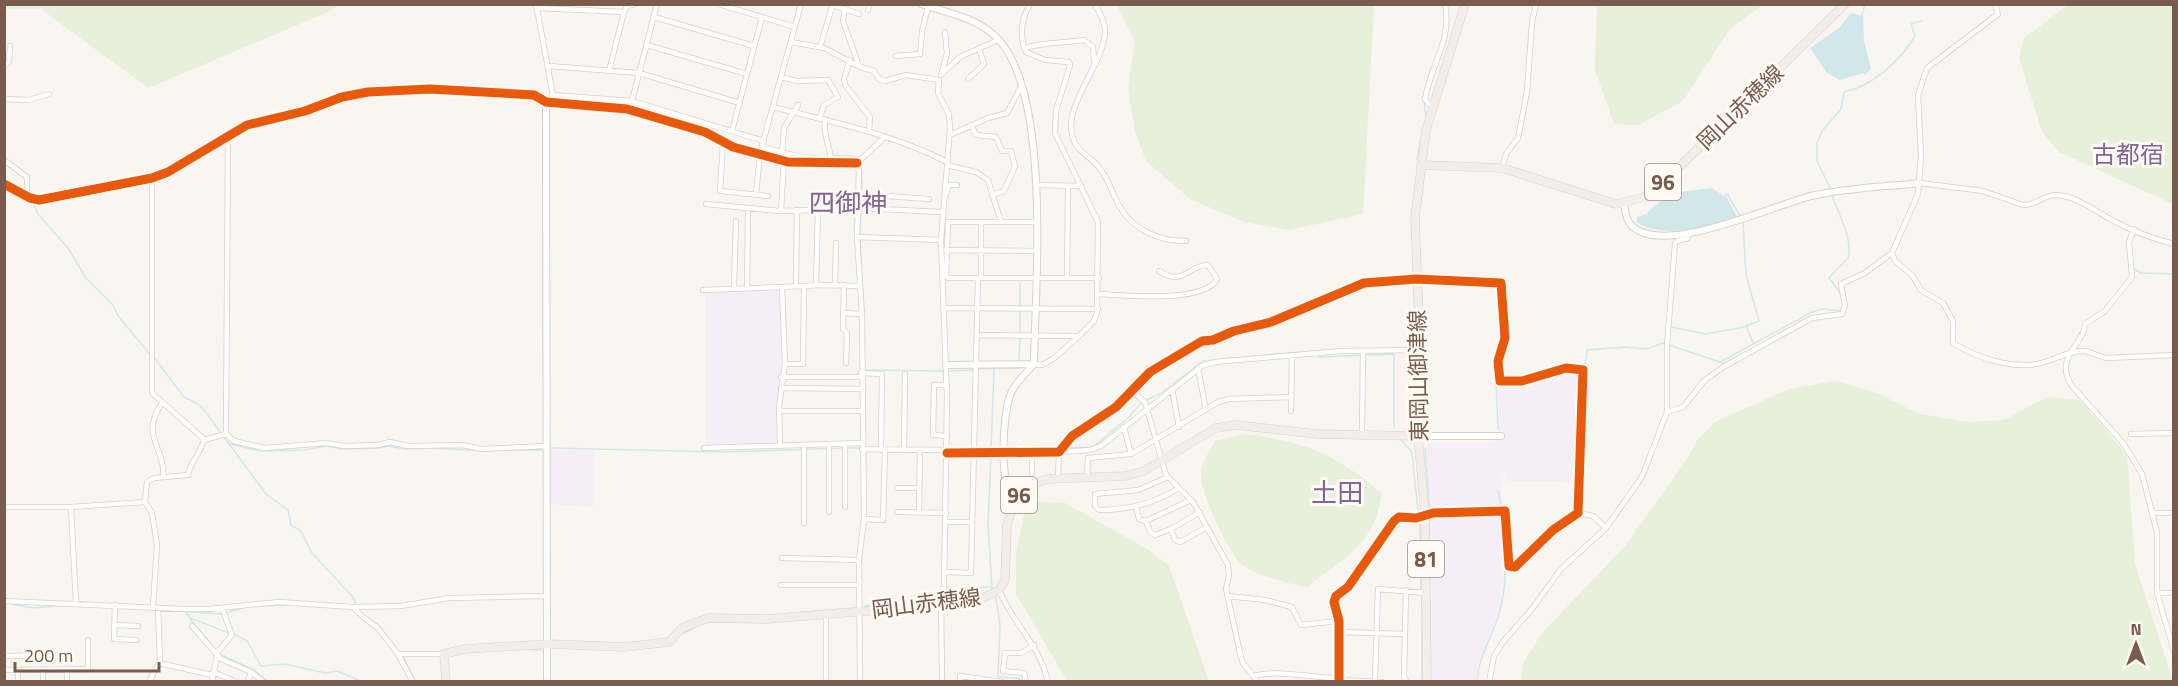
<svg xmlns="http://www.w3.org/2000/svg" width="2178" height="686" viewBox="0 0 2178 686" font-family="'Titillium Web','Noto Sans JP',sans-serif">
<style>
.education{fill:#f6eef6}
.green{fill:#e7f0db}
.water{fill:#d0e8ea}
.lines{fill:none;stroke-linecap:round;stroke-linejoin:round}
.stream{stroke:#d0e8ea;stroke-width:1.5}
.canal{stroke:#d0e8ea;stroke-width:5}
.minor-casing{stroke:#d7d1cb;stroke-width:6}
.tertiary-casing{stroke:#d7d1cb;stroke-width:8}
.primary-casing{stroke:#dad1cc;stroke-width:9}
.minor{stroke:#fefefd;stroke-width:4.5}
.tertiary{stroke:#fefefd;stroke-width:6}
.primary{stroke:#f3eee8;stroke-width:8}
.cycleway-casing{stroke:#fffaf3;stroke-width:13}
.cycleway{stroke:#e8590c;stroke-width:9}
.labels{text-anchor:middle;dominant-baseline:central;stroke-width:6;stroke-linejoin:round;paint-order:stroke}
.shield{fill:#fffaf3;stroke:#a28b7f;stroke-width:1.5}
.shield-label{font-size:21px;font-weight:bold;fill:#7a5c4d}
.street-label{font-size:22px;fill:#7a5c4d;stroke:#fffaf3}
.neighbourhood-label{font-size:24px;fill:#846695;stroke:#fffaf3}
.quarter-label{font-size:26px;fill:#846695;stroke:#fffaf3}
</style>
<rect width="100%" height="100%" fill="#f9f5f0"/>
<!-- education -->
<path class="education" d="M780,288L783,362L778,403L779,441L775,444L705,445V291Z
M1566,370H1577L1580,374L1576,482L1507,481L1504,470L1500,472L1502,508L1432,512L1426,448L1431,443H1495L1499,428L1498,391H1501L1504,383H1518Z
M549,451H594L593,507L549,504Z
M1501,515L1504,564L1502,604L1477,668L1476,681H1430L1428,517Z"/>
<!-- green -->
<path class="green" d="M4,5L5,4L338,5L328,12L148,88L41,9H5Z
M1117,5H1374L1363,214L1289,230L1244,222L1190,199L1146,161L1135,131L1128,88L1135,42Z
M1597,5V4L1762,5L1730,29L1683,101L1638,125L1614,124L1595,69Z
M2068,5H2173V204L2059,152L2042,132L2019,58L2024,38Z
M1835,381L1875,392L1919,414L1968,422L2004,420L2047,397L2080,400L2127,455L2135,564L2173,681H1521L1523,663L1542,633L1626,545L1685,462L1698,439L1715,422L1789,389Z
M1243,434C1305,441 1333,453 1382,493C1375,545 1345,557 1307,587C1293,585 1250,573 1241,564C1229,552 1200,492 1201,475C1201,463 1209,452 1215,441Z
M1038,502L1065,503L1149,550L1169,566L1209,681H1067L1016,594V555L1024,514Z"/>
<!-- water -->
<path class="water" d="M1851,13L1863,16L1864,41L1871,69L1865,75L1863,73L1840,80L1827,73L1810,48L1839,28Z
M1712,188L1727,198L1737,216C1710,227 1664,240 1636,222L1637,217L1646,214L1670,193Z"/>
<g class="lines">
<!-- stream -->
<path class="stream" d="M1862,15L1865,4
M1425,89L1431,68
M344,94L386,86L533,91L558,100L636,109
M1424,100L1426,119
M689,125L712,134
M742,146L789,159L813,161
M1417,159L1421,138
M858,163L861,165L862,192
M147,177C182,164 210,138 244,123C269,112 299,110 325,101
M1831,190L1817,161V143L1822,131L1841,109L1844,92C1873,86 1900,61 1915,36L1911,24L1921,21
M30,195H46L95,187
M1832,195C1838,215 1853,236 1848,258L1829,278L1841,294
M1724,197L1727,194L1741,217
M31,200L39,215L68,248L86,278L113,305L118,316L149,353
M1421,200L1423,189
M1743,223L1746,275L1759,321L1746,326L1753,343
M860,234L861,197
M860,239L865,345
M2134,269L2141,273L2174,274
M1421,282L1495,285L1499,289L1502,324
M1422,290L1423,342
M1020,306V283
M1814,316L1832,313
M1671,327L1706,334L1745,327
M1020,333V311
M153,356L184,397L200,405L207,414L266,494L288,510L291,525L301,531L312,553L352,596L356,604
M1318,357L1394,354V428
M1019,361L1020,338
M1722,361L1812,312L1823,309L1841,311
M994,368H1019
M979,369L994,368L991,450
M1585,369L1587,350L1625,347L1646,349L1663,343L1726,364
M865,370L944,371
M949,371L974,370
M1423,386V422
M1146,400L1160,394L1203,361L1301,352
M1498,429L1495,360L1498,352
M1401,440L1412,452L1418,511
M230,444L261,451L303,450L327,446L342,449L380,448L388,446L406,449L421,448
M1011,447L1058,449
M432,448L489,451
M550,448L724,452L842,448
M847,448H859
M1063,448L1093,447L1128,418L1142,402
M1425,448L1430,510
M951,449H971
M976,449L999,447
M500,450H542
M991,455L988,523L992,589
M1498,491L1502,510
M1579,509L1581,500
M1431,516L1502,514C1504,543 1508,574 1502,602C1498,629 1478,653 1477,682
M1420,520L1421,591
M1549,531L1574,512
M948,589L991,587
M1422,596V682
M996,598L1000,625L998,677L1019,678L1021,682
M11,604L34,608L57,606
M261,606L286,605
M865,606L937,601L940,589
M176,611L222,614
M186,612L190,618L229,633
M227,613L242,608
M794,613L854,608
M190,619L217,651
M234,634L247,641L261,666L285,664L325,673L337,671L363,682
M682,634L702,624
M524,649L541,650
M221,655L254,670L268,682
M403,657L416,682
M783,682H789"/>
<!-- canal -->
<path class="canal" d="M4,181L30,194"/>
<defs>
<path id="minor" d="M536,4L553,95L546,102
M718,4L795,27
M1030,4C1021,20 1019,36 1026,52L1045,60L1069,62L1070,65L1056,111L1055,133L1098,222L1097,313L1094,321L1079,336L1053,359L1042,365L1034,364
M1095,4C1099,13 1105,21 1105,30C1106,58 1071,97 1071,126C1072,154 1090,153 1101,170C1109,181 1113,195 1120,207C1134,231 1160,241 1186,241
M832,5L859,14
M537,8L624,12L627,6L635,4
M845,9L843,21L859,66
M868,10L870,4
M654,17L754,46
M791,42L824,48L860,67L874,71L879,79L885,81L906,75L939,80L938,93L949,115L950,129L941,240L947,398L944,587L941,595L942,682
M647,45L747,74
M820,47L833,4
M1025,48C1043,42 1064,43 1084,40L1093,47L1094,61
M895,56L920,54L922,32L928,7
M850,60L844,79L845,85L870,117L869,132
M4,66L9,62L10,46
M549,66L639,73L740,103
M609,71L624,12
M942,72L947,53L945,32
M941,75L960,57L998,40
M781,77L797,81L828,80L838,97L824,105L820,117
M968,79L984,64L979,49
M553,95L632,101L764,141
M4,99L29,100L49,94
M632,101L657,4
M773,107C832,122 893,134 947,162
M1432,107L1425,99C1431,63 1452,43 1445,4
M825,119C823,136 829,143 831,159
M971,125L976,135L996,137L1002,151H1011L1015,166L1004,191L992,195
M732,131L762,17
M228,135L226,434L234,441L264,448L327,443L343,446L378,445L390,442L408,446L463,445L481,449L546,446
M950,135L988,118L1007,113L1021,87
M723,143L720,191L768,196
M763,147C782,153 801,158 822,159C836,159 846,156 860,160
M782,153L784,128L798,105
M4,160L27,177V196
M858,162L885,137
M856,165L859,171L857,237L862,314L864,519L859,560L860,682
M947,165L976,172L988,180L1001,222
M1502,168L1506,154L1518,138L1527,92L1532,22L1536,4
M152,178V393L205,440
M1920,183L1983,191L2023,205C2036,206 2043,194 2058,195C2078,197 2095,211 2112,220C2130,230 2154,239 2174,244
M4,184L30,198L39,200L152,178L168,172L247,125L305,111L342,97L368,92L430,89L534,95C558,109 591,104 619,108C678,115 730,150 788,162C807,165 842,159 856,165
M1036,185L1081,186
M858,194L929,199
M756,195L760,153L801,4
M945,197L949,185H957
M706,204L779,211L858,209
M858,208L942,212
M781,211L784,160
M981,222V278
M1035,222H948L946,275L948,278H1099
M2134,229L2129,242L2132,277L2105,311L2085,324C2084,345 2053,357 2072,386L2123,443L2142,474L2157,532V593L2174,651
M857,237L941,240
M946,250L1035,251
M1892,253L1895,261L1912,275L1921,290L1943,303L1953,321V343C1979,359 2018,372 2048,361C2059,357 2072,350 2085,351C2092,352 2098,357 2107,358L2174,355
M1067,278L1068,186
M816,285L818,210
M835,285L836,243
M844,285L843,329L847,333L846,363
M747,286L748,208
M796,286L797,210
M734,287L736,221
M703,290L782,287
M1099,294C1124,295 1204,304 1217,279L1208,265C1188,265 1184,287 1159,271
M943,308L1098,309
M843,313L862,314
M978,335L1079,336
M785,364H803L804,286
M1198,368L1206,410
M861,373L882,374L881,450
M781,377H861
M947,385H934L933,435L947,436
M781,388L862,389
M1172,389L1179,427
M1132,391L1145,402L1166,475L1193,502L1228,565L1229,575L1226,589L1240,653L1243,663L1258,682
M162,403C139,437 166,448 163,477
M779,411H862
M1291,411L1292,356
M1667,412L1683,407L1705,380L1725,366L1812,318L1842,314L1845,306L1841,284L1865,273L1892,253L1918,194L1921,156L1918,95L1927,68L1998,14L1995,4
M1124,427L1131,454
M2131,434L2174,433
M1362,435L1363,351
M780,446L779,407L785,364L782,287L822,285L860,286
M704,448L861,443
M862,449L947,450
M904,450L905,374
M947,453L1059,452L1072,436L1116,407L1150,372L1202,341L1213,340L1234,331L1271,322L1364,283L1416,279L1501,283L1505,338L1498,361L1500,381H1522L1566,368L1583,370L1578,513L1553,530L1515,567L1509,566L1505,511L1433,513L1416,518L1399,517L1394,521L1348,587L1336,596L1334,602L1339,621V682
M1032,474V451
M1168,477L1138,490L1095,494V506L1099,510C1129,510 1154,504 1179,488
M1058,478L1059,452L1090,450L1101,446L1202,366L1215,362L1341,351L1420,350
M1087,478L1088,458L1131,454L1218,402L1229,399L1291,397
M897,488H919
M4,507H71L145,502
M71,507L76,603
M845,507V444
M1136,507L1139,519L1146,521L1191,500
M829,512V445
M897,512L946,513
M919,512L920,450
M1578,513L1593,516L1606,528
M2153,513H2174
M864,519L883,520L885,451
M1146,521L1150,532L1155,535L1171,529L1200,512
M945,522H972
M804,523V446
M1171,529L1175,540L1180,542L1207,527
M782,558L859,560
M945,572L971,573L978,278
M781,585H859
M999,590C1013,624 1040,645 1048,682
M1406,590L1404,677L1407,682
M2157,593H2174
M1228,596L1265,600L1292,607L1301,625L1339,621
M4,601L183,609H209L279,602L353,607L363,617L378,628L398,654H444
M115,605L114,639L137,640
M153,607L157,545L152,513L145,502L147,482L154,478L188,475C191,461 200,454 204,440L226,434
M353,607L401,606L449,598L547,596
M115,625L138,626
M192,626L221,659L251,672L264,682
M1339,632L1405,634
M216,654L232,635L222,608
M398,654L413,682
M4,656L53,655
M159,663L212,675
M43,669V682
M67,669V682
M4,670L88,669V640
M18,670V682
M213,672L237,682
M1253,676C1278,669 1312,678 1339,678
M1339,680L1382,682
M1375,680L1378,589L1426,593
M149,682L160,661L158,608
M212,682L217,655
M248,682L251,672
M826,682V613
M960,682V676L1002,682
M1026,682L1024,673L1003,671L1005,653H1021L1034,645
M1489,682L1494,656L1503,642L1532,609L1561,569L1606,528L1642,477L1667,412V345L1675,244L1677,241L1688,238L1689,233"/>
<path id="tertiary" d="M921,4C945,12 973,17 993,34C1053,85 1035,288 1034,364C1026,373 1016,382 1011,393C1002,414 999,486 1014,502
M546,102L547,682
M1624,204C1625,210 1626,220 1631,225C1661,258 1774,205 1811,196C1846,188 1884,187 1920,183
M946,365L1034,364
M1418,436H1501"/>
<path id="primary" d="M1421,165L1502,168L1616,204L1645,197L1665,181L1845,4
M446,682L444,654L465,649L550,644L624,647L669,642L682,628L708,618L767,619L942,605L983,598L999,590L1005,580L1007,525L1014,502L1033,484L1047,479L1126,476L1144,471L1216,428L1236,425L1317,434L1418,436
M1427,682L1425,514L1418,436L1420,350L1415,217L1426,130L1465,4"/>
</defs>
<!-- minor casing -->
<use href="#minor" class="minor-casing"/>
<!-- tertiary casing -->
<use href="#tertiary" class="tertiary-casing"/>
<!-- primary casing -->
<use href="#primary" class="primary-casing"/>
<!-- minor -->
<use href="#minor" class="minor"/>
<!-- tertiary -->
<use href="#tertiary" class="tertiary"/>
<!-- primary -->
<use href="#primary" class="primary"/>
<defs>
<path id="cycleway" d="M4,184L30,198L39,200L152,178L168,172L247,125L305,111L342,97L368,92L430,89L534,95L546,102L627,109L705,132L733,147L788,162L857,163
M947,453L1059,452L1072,436L1116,407L1150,372L1202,341L1213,340L1234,331L1271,322L1364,283L1416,279L1501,283L1505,338L1498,361L1500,381H1522L1566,368L1583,370L1578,513L1553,530L1515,567L1509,566L1505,511L1433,513L1416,518L1399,517L1394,521L1348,587L1336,596L1334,602L1339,621V682"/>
</defs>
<!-- cycleway casing -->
<use href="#cycleway" class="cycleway-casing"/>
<!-- cycleway -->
<use href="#cycleway" class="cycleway"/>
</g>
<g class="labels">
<!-- shield labels -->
<g class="shield">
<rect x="1645" y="164" width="36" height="36" rx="4.5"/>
<rect x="1001" y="477" width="36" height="36" rx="4.5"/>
<rect x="1408" y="541" width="36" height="36" rx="4.5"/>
</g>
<g class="shield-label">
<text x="1663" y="182">96</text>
<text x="1019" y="495">96</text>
<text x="1426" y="559">81</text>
</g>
<!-- street labels -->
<g class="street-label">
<text transform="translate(1740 107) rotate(-44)">岡山赤穂線</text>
<text transform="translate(1418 376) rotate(-91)">東岡山御津線</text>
<text transform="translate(926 603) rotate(-7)">岡山赤穂線</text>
</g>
<!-- neighbourhood labels -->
<g class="neighbourhood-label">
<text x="2128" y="154">古都宿</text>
</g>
<!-- quarter labels -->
<g class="quarter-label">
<text x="848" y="202">四御神</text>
<text x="1337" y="492">土田</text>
</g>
</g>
<!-- border -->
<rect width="2178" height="686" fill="none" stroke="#7a5c4d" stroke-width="12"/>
<!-- north arrow -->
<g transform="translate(2136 644)" stroke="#fffaf3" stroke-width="4.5" paint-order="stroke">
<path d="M0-4.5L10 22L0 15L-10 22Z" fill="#7a5c4d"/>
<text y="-9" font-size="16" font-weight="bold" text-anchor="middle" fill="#7a5c4d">N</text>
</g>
<!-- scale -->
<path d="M15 662v9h144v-9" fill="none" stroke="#7a5c4d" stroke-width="3"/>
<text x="24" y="662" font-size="18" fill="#7a5c4d" stroke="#fffaf3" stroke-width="4.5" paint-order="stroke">200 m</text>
</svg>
